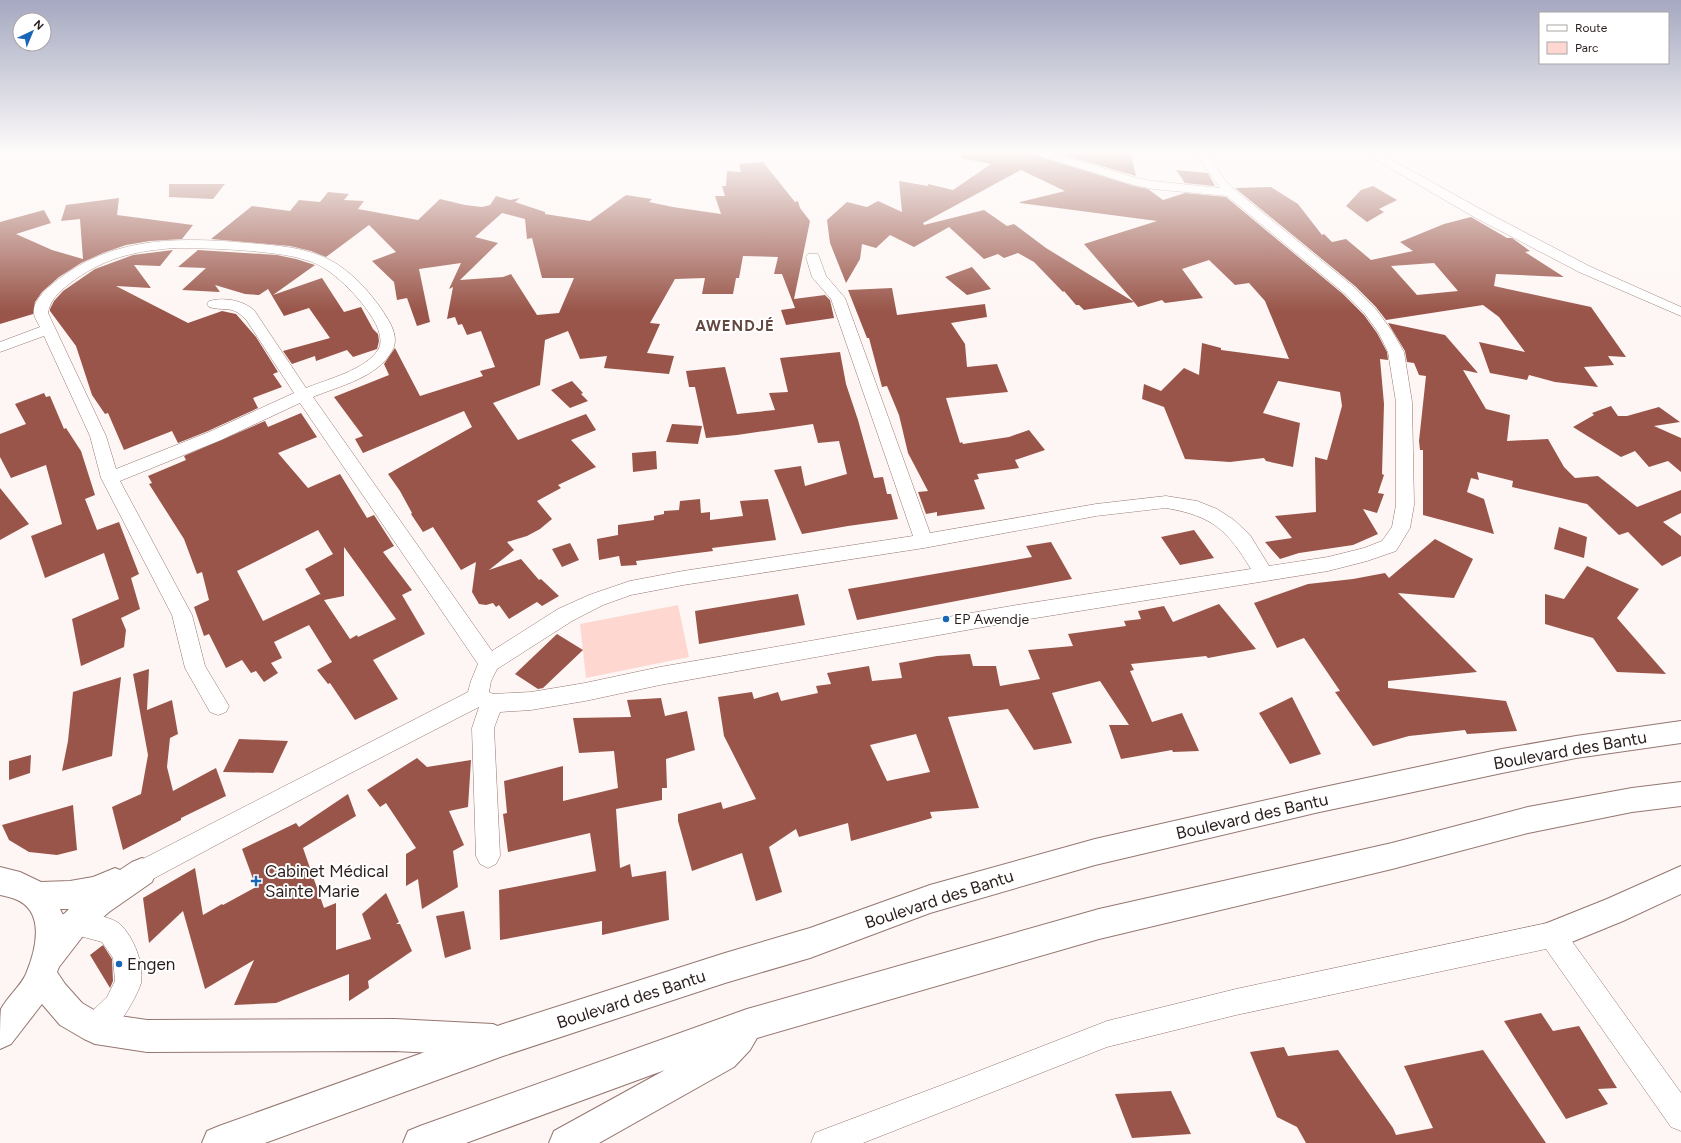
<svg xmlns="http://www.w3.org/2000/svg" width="1681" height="1143" viewBox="0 0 1681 1143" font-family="Figtree,sans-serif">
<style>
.green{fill:#fed8d0}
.building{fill:#995549;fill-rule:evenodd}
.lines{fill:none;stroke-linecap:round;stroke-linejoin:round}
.minor-casing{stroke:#957670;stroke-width:1}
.major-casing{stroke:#957670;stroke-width:2}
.highway-casing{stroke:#957670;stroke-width:2}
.minor{fill:#fff;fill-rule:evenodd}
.major{fill:#fff;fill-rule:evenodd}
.highway{fill:#fff;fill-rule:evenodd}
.poi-dot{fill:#1866b5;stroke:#fff;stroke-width:1.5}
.labels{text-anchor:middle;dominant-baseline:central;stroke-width:4;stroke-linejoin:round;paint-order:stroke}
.poi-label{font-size:14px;fill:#2a1e1c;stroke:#fff;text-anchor:start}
.far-district-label{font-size:15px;font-weight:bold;letter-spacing:1px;fill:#644842;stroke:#fff}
.near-street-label{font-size:17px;fill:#2a1e1c;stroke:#fff}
.near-poi-label{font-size:17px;fill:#2a1e1c;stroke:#fff;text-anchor:start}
</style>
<rect width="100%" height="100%" fill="#fdf6f4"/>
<!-- green -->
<path class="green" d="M678,605L689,657L586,678L580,624Z"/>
<!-- building -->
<path class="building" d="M962,151H1022L1134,186L1148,189L1163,200L1185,193L1226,197L1343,294L1364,315L1377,333L1387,352L1388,360L1380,359L1384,404L1382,474L1384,475L1378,493L1384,494L1377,513L1363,509L1378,534L1353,545L1299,553L1280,559L1265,542L1292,538L1275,516L1316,512L1315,457L1327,460L1342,406L1340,392L1278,381L1263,413L1300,423L1293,467L1266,461L1264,458L1230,462L1185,459L1164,407L1142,399L1144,384L1161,391L1184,368L1199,375L1202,343L1221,348V350L1289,359L1265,301L1249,283L1235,285L1209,260L1182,269L1203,298L1165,303L1162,300L1138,307L1134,302L1084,310L1079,305H1076L1064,291L1063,292L1034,262L1018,253L1004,258L998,254L984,259L949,227L914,247L890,235L876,248L862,244L860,259L846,283L830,243L827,220L847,202L867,207L878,201L902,212L899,181L928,186V184L953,190L991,164L961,158ZM1021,170L1065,191L1020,202V203L1157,221L1084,244L1134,302L1046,248L1014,224L1007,226L984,210L924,225L923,223Z
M1059,151H1130L1136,176L1060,154Z
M763,162L795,202L798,201L800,208L810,221L794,299L825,295L830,300L834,318L786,325L781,310L795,308L782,274H774L778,257L743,256L739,278H736L733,294H702L705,278L675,279L650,323L660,324L647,353L674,356L669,374L604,368L607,356L580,359L568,331L545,340L540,385L493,403L518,440L586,414L596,430L571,440L596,467L558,485L561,488L537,501L552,519L540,529L527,536L507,542L514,550L489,570L521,559L539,580L541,579L559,596L542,606L537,602L509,619L499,605L496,607L493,603L486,605L479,604L472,592L476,562L461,570L433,527L423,532L411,514L412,513L400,491L388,474L472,427L464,411L363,453L355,439L363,436L334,397L389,375L384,364L395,348L420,396L483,376L480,371L495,367L481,331L467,335L462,324L458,325L455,317L447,319L453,287L449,289L461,263L419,269L430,322L417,326L407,298L397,300L394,282L372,261L396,252L369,225L326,257L311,251L290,246L211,239L252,206L290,211L299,200L320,202L328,192L349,194L344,200L364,201L358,209L418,220L440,199L465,205L482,207L490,205L496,196L510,200L520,198L515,202L545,212V214L590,221L626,195L652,199L649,202L673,207L721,214L715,196H725L722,186H726L727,171L741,172L739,164ZM502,213L525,219L527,239L532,238L542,278H574L559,313L537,315L511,274L503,277L460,280L498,243L475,237Z
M1176,170L1208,173L1215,186L1185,183Z
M169,184H225L213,199L169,197Z
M1373,186L1397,200L1379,209L1384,212L1367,222L1346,206L1361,190Z
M1271,187L1298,204L1322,235L1324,234L1332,242L1346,239L1371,260L1413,251L1400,242L1444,224L1471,217L1507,238H1512L1530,251L1525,252L1564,277L1496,274L1494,286L1591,307L1626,357L1608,356L1614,365L1584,367L1598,387L1555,382L1529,375L1527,380L1490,373L1479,342L1525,352L1499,317L1483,305L1386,320L1376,307L1355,286L1235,188ZM1434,263L1458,291L1417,295L1391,266Z
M119,198L117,215L193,225L182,239L150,241L126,245L103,253L81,263L59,277L42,292L35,302L33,314L0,324V222L44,210L51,223L16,234L52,250L83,259L80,219L61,221L66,205Z
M173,250L160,266L134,265L151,288L116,286L188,323L222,311L236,314L256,337L278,372L273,374L282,387L253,398L258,408L208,431L178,443L172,431L124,450L108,413L105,414L92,395L76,346L50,311V309L54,301L63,291L95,269L133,255Z
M198,250L277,255L296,259L315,265L273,295L322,278L344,312L361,307L373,329L378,334L379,341L377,349L353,357L347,350L316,361L315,356L292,364L283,351L330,338L309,308L284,316L268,289L259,295L245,294L215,285L220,292L182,290L206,268L178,267Z
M972,267L991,289L967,295L945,277Z
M892,288L897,315L985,304L987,317L951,323L965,344L967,367L997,364L1008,392L946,398L960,443L962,442L963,444L1009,437L1029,430L1045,450L1015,460L1019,468L977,474L979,479L974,480L985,509L937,516V512L926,514L918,492L928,491L908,453L899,415L887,386L882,387L869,338H867L848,290Z
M1388,323L1445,335L1478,373L1463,370L1486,409L1510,415L1507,441L1548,439L1564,467L1575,478L1598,476L1637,507L1681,490V513L1663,522L1681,536V556L1662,566L1628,532L1619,535L1587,504L1512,487L1513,481L1477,472L1479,480L1471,478L1467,492L1484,499L1494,534L1423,515V450H1420L1419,441L1426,376L1419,375L1414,363L1407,362L1405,351Z
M840,352L846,384L858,420L874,478L883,477L887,494H891L898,519L848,526L802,534L774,470L801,466L805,486L847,474L839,441L818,443L813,424L737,435L706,438L695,387H689L686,371L725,367L737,414L775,410L769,393L788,392L780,358Z
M572,381L583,393L581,394L588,401L570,408L551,390Z
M44,393L46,397L50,396L64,429L66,428L81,451L95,495L85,499L97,530L119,522L139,574L131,578L140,609L121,618L126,630L124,647L81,666L72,619L119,599L104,553L45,578L31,536L62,524L46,465L11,478L0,457V434L26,424L15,404Z
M1611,406L1618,416H1627L1659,407L1680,422L1654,426L1681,438V472L1668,461L1649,467L1635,451L1621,457L1573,427L1594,415L1592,413Z
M301,413L317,437L278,453L308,488L340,474L367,518L374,515L394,546L383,552L412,590L402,595L425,634L373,660L398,699L355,720L330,683L328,684L317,670L332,662L309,625L274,642L282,658L271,663L278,673L264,682L256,671L251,673L242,660L226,668L209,634L204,636L194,607L209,600L202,572L197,574L184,539L149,484L152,483L148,476L186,460L184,456L265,421L268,427ZM318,530L333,554L305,569L321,595L320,594L263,621L237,571ZM344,547L396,619L358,637L357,635L350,639L324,600L344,596Z
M672,424L702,426L698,444L666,442Z
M656,451L657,469L633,472L632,453Z
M0,488L29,524L0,540Z
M700,499L701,513L710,512V520L743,516L740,501L768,499L776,540L712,548L713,551L636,561L637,565L621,566L619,556L599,560L597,539L618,535V525L654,520V516L664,514V511L679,510L680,501Z
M1559,527L1587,537L1584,558L1554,549Z
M1194,530L1214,558L1180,565L1161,537Z
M1435,539L1473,559L1454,598L1398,593L1477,672L1388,681V688L1506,701L1517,731L1467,734L1465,730L1409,736L1373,746L1335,692L1340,691L1304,638L1277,648L1254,603L1308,584L1353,579L1385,573L1389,578Z
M1051,542L1072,579L857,620L848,589L1032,557L1026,546Z
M570,543L579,560L562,567L552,549Z
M1587,566L1639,589L1617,618L1666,674L1617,672L1593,638L1545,624V594L1564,599Z
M798,594L805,625L699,644L695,611Z
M1219,604L1256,649L1208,658L1206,656L1131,664L1134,670L1130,671L1152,722L1182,713L1199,751L1173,752L1172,750L1121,759L1109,725H1129L1100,681L1052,693L1072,743L1034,750L1008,709L948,717L979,808L930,812L932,818L851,841L848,823L799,837L796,829L769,847L782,892L756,901L742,853L692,871L678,821V814L721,802L723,809L756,799L724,736L718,697L752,692L754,699L778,692L781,701L818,693L816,686L831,684L827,673L869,666L872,681L902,678L899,663L937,656L970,654L973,666H996L1000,686L1040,679L1028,650L1073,646L1068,634L1126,626L1124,621L1141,619L1138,611L1164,606L1173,622ZM916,734L930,772L887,781L870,745Z
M557,634L583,650L543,688L538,689L515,674Z
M149,669L147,710L172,700L178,734L170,738L167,767L173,791L216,768L226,796L181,818V820L123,850L112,807L141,794L148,755L133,674Z
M121,677L112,756L62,771L68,741L73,692Z
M1292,697L1321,754L1290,764L1259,713Z
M661,698L665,716L687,711L695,750L666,759L667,788H662V800L616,809L620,868L630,864L632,877L666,871L669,920L602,935V921L500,940L499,890L596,871L590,833L508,852L503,814L507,813L504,781L563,766V801L618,788L614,751L579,753L573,718L631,717L627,700Z
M239,739L288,741L273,773L223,772Z
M31,755L30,773L9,780V761Z
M417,758L427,767L471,760L468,807L449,811L464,845L453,851L458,887L422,909L418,879L406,886V854L416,848L386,803L380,807L367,790Z
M348,794L356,816L303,848L324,908L336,903V950L371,939L362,914L386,893L399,922L396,924H400L412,951L368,981L369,988L349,1001V974L276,1003L234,1005L254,960L205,989L183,911L149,943L143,898L195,868L203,915L222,904L223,905L256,887L242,849L296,823L299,827Z
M73,805L77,850L57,855L29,852L9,840L2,825Z
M464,911L471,949L445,958L436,916Z
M103,945L112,959L113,981L110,988L90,955Z
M1541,1013L1553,1031L1579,1026L1617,1088L1598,1089L1608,1104L1566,1119L1504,1021Z
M1284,1047L1288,1056L1338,1050L1393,1128L1396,1135L1433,1128L1404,1066L1483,1050L1546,1143H1306L1297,1127L1277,1117L1250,1052Z
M1171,1091L1191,1134L1132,1138L1115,1094Z"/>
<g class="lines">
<defs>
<path id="minor" d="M1028,151H1046L1136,178L1153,181L1220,188L1194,151H1206L1224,179L1235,190L1354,287L1375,308L1392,331L1404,352L1412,402L1414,505L1410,528L1396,551L1367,561L1328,571L1017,621L660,685L585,701L531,710L500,712L494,728L500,856L496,864L488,868L480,864L476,856L472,728L479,707L347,775L151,880L142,884L133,880L130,872L133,864L468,692L471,681L478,664L300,403L221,440L120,481L192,615L205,666L229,706L226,712L218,715L210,712L185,668L172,615L101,478L90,436L44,336L0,352V342L40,327C38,323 34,317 34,313C32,299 51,285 60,278C116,236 181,237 248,243C276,245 305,247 330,260C351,271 369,291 382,310C390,322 400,337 392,351C377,378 339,386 313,397L492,651L558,609L589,595L630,581L683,571L913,536L831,299L812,277L806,257L808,254H818L826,276L845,298L930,533L1096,504L1166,496L1197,501L1217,509L1234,520L1250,535L1269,566L1328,557L1364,548L1382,541L1392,527L1396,505V402L1388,352L1378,332L1365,314L1344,293L1227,196L1153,189L1134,185L1030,153ZM175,248C201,248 226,249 251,251C268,253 286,254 302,259C311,261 320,265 327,270C344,281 392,328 378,350C365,370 328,379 306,388L254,310C242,300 224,297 209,301L207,304L209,307C227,312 232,304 247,321L294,393L209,432L116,469L106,436L48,313C50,300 59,292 69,284C103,258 134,251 175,248ZM1166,508C1213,516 1227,530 1251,569L1017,605L660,667L585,683L531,692L493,694L489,692L491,681L497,669L572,621L603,605L631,595L683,585L924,548L1096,516Z
M1362,151H1376L1484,211L1589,266L1681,307V316L1579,272L1474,217L1364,153Z
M76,909C87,913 112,917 120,924C134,938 144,963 141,983C140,987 137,993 135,997C126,1015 114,1033 95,1041L85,1038L82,1028L85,1018L107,997L115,981L113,958L102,942L76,935L68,938L59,934L55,925L59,916Z
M1552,922L1561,926L1681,1093V1131L1671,1127L1546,949L1236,1015L1107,1047L863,1143H811L815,1133L825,1129L966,1076L1107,1021L1236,989Z"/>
<path id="major" d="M142,858L152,862L156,872L152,882L109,912L86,932L59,967L57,972L65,984L82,1003L99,1013L147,1020L395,1019L493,1024L504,1029L509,1040L504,1051L493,1056L395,1051L147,1052L95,1044L84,1039L60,1025L42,1004L11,1044L0,1049C0,1040 0,1015 1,1009C8,996 20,987 26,974C36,950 46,911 15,899C10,897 5,896 0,895V867L20,872L41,882L70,881L93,877L115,868L120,870L132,862ZM60,909H69L63,915Z"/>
<path id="highway" d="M1681,721V743L1576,758L1502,773L1315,813L1095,865L930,913L810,958L725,983L503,1056L265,1143H202L207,1131L219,1126L503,1024L725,953L810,928L930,885L1095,839L1315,789L1502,749L1576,736Z
M1681,782V806L1632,812L1528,833L1392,869L1099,939L757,1038L750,1050L734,1067L599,1143H549L554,1131L665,1070L466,1143H403L408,1131L420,1126L747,1009L1099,909L1392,843L1528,807L1632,788Z
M1681,866V894L1623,921L1552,950L1542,945L1537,935L1542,925L1607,899Z"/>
</defs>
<!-- minor casing -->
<use href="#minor" class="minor-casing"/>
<!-- major casing -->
<use href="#major" class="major-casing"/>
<!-- highway casing -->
<use href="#highway" class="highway-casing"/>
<!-- minor -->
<use href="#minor" class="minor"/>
<!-- major -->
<use href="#major" class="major"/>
<!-- highway -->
<use href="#highway" class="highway"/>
</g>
<!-- sky -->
<linearGradient id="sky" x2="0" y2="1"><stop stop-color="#a5a8c1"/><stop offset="0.49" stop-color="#fefbfa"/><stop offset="1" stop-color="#fefbfa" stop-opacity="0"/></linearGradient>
<rect width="1681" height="311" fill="url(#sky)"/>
<!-- markers -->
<g class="poi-dot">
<circle cx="946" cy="619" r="4"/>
<path d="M254 875h4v4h4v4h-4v4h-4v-4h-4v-4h4z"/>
<circle cx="119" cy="964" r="4"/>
</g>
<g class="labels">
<!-- poi labels -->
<g class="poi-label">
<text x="954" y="619">EP Awendje</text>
</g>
<!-- far-district labels -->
<g class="far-district-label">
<text x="735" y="326">AWENDJÉ</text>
</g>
<!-- near-street labels -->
<g class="near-street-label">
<text transform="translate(1570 750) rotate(-10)">Boulevard des Bantu</text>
<text transform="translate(1252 816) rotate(-13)">Boulevard des Bantu</text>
<text transform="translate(939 899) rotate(-18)">Boulevard des Bantu</text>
<text transform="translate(631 999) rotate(-18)">Boulevard des Bantu</text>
</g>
<!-- near-poi labels -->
<g class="near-poi-label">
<text x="265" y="871">Cabinet Médical<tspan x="265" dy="20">Sainte Marie</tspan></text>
<text x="127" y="964">Engen</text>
</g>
</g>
<!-- legend -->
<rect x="1539" y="12" width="130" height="52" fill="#ffffff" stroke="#aaa5a4"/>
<rect x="1547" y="25" width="20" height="6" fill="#ffffff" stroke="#aaa5a4"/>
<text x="1575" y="32" font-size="12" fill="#2a1e1c">Route</text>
<rect x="1547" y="42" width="20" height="12" fill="#fed8d0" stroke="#aaa5a4"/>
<text x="1575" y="52" font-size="12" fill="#2a1e1c">Parc</text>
<!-- north arrow -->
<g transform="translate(32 32) rotate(44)"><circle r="19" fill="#ffffff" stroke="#aaa5a4"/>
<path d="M0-3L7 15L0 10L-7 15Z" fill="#1866b5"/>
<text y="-6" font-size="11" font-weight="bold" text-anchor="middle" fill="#2a1e1c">N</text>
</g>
</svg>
